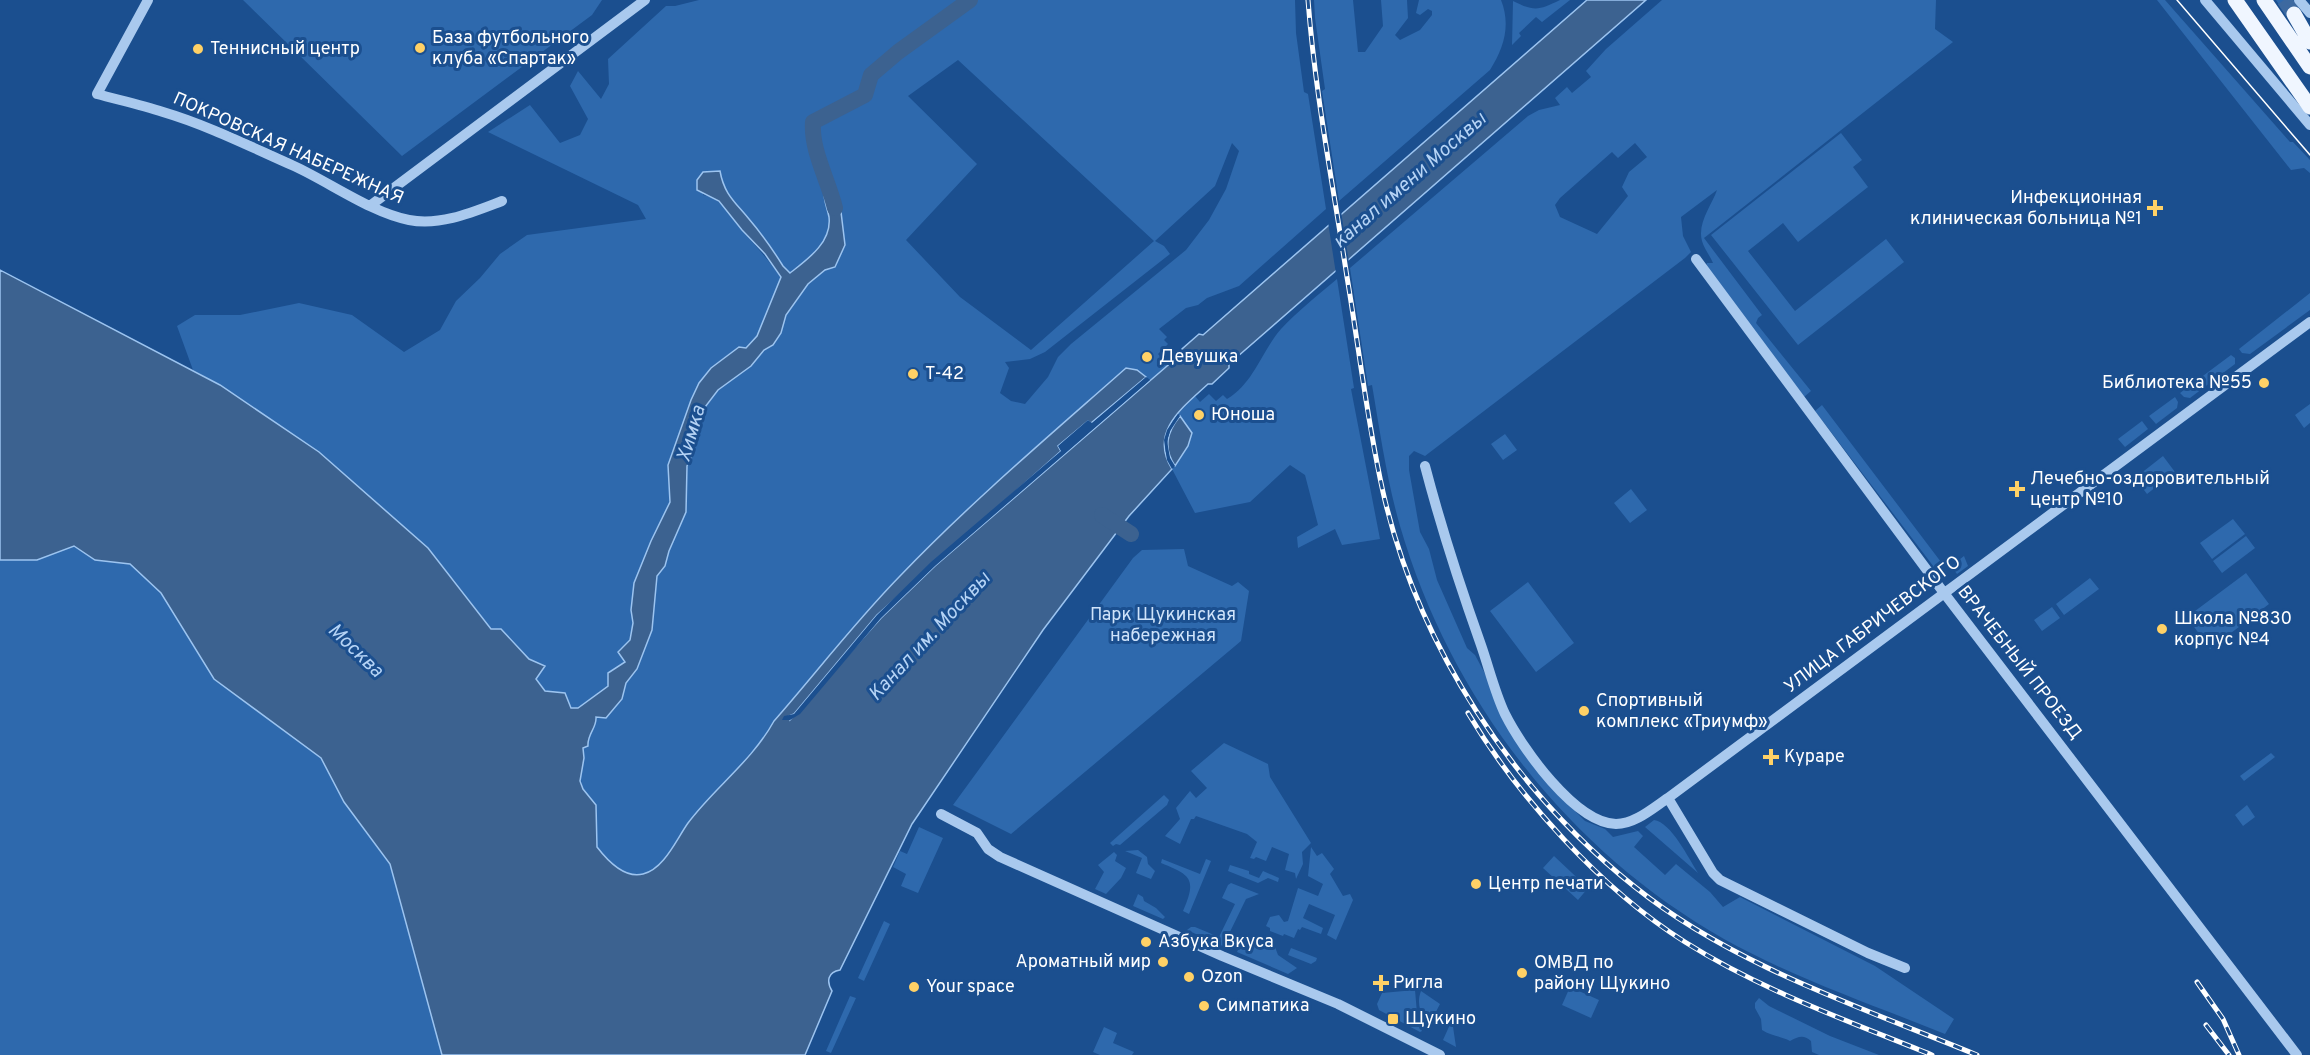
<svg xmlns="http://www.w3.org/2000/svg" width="2310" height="1055" viewBox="0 0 2310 1055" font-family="Overpass,sans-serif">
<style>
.green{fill:#2e69ad;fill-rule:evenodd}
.water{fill:#3c6290;stroke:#9cc4f0;stroke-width:1.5}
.pier{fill:#1b4f8f}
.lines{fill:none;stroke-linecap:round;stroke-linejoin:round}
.river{stroke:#3c6290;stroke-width:16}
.major-tunnel{stroke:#3d69a0;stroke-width:15;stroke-dasharray:15 8;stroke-linecap:butt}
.minor{stroke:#a9c9ee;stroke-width:10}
.major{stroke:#f0f6ff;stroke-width:15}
.tram{stroke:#fff;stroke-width:1.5}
.rail-casing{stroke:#fff;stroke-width:5}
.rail{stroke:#1b4f8f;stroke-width:3;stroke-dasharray:9;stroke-linecap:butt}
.poi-dot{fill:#ffd166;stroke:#1b4f8f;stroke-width:2}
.labels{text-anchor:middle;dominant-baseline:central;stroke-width:6;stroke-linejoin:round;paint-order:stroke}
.poi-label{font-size:18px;fill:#fff;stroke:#1b4f8f;text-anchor:start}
.street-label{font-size:18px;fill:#fff;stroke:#1b4f8f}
.park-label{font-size:18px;fill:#cfe3fa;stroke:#1b4f8f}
.water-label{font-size:20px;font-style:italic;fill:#b5d3f5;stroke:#1b4f8f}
</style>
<rect width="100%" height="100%" fill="#1b4f8f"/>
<!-- green -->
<path class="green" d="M243,0H602L592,15L402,156Z
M699,0H1295L1296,33L1304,92L1308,94L1326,209L1239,286L1207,298L1198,305L1186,308L1159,329L1167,337L1164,340L1168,344L1158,354L1168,365L1150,380L1137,370L1126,368C1049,436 971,502 900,576C855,622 816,673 774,721C752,761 714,788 688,823C676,840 664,869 643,874C624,879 607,860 597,847L596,805L583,789L580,776L584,758L583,748L596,716L606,718L622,699L626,683L637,668L652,630L657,576L665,566L669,551L686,512L687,466L691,459V443L699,428V421L706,403L718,390L751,366L764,350L773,345L781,333L786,315L808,284L825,270L835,267L845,245L841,212L830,186L824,189C823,199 827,207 829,217C832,242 808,259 790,273L783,266L747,216L736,207L722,185L719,171L703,172V195C725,199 731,217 744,233C757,247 769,261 781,277L757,336L746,348L739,347L711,367L699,383L691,400L668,465L670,502L651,541L634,583L631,610L633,623L630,640L619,652L626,662L608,673V685L578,708H571L565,693L545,691L536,679L545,666L529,659L501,629H491L454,580L319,452L220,385L193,370L177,326L195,315H240L299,303L352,315L404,352L440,330L456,301L480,278L500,254L527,235L646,219L638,205L488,132L530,105L560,143L580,135L588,119L570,86L578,71L601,99L609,84L608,59L666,6H675ZM958,60L1154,241L1031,350L960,297L906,240L977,164L908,96ZM1232,143L1239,151L1226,189L1209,220L1186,250L1071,344L1058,357L1048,377L1025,404L1011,401L1000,393L1009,368L1005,362L1030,359L1045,352L1170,254L1164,246L1155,241L1215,186Z
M1314,0H1353L1358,52H1365L1383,26L1381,0H1407L1408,18L1395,35L1400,40L1420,30L1432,15V11L1428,9L1420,15L1416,13L1419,0H1501C1511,25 1504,48 1490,70L1339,201L1322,91L1325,89L1315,18Z
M1560,0H1570L1542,22L1536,17L1519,33L1521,36L1512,45L1513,1C1535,12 1539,10 1560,0Z
M1662,0H1936L1935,29L1953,42L1704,238L1762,315L1758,318L1756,323L1811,391L1804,397L1706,266L1707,263H1713C1710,256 1704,248 1702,241C1697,223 1712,205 1717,190L1681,217L1683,236L1691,252L1685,258L1425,456L1414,451L1409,456V470L1420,532L1429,549L1437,580L1467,648L1475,655L1490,683L1500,711L1567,803L1585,821L1605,829L1613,837L1638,831L1643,836L1634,847L1665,875L1676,864L1710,892L1723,907L1740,897L1875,966L1954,1019L1945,1034C1871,1004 1794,978 1724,939C1567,850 1450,698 1400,526C1387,481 1380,432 1372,385L1368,386L1350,268L1528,116L1539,110L1560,105L1555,98L1567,87L1572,93L1591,77L1586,71L1606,49ZM1635,143L1647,157L1629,172L1622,187L1628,196L1597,234L1560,217L1555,205L1560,198L1612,152L1618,158Z
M2157,0H2165L2290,142H2293L2310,160V173L2304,168L2291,170Z
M2276,0H2293L2299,7L2286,16Z
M1841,133L1862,160L1853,167L1868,187L1798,242L1783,223L1748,251L1795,311L1886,239L1904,262L1798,345L1711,235Z
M1337,279L1354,388L1351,389L1380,539L1342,545L1335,529L1298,548L1297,537L1318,525L1305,475L1290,465L1250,502L1195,513L1172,469L1188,446L1192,433L1178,414L1195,396L1200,402L1209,394L1216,401L1223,395L1227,399C1254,383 1261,352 1281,329C1298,311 1318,295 1337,279Z
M2310,293V310L2250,354L2242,353L2239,349Z
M2231,355L2235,358V364L2190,398L2184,397L2180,393Z
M2175,397L2178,402L2177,408L2156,424L2149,416Z
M2310,404V423L2304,428L2295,415Z
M1822,405L1944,566L1937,571L1815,411Z
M2142,421L2148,429L2125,447L2118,439Z
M1505,434L1517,450L1503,460L1491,444Z
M2163,456L2175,472L2147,494L2135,478Z
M1631,489L1647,510L1630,523L1614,503Z
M2233,519L2245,534L2212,559L2200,543Z
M2246,536L2255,548L2222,573L2213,561Z
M74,546L95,560L130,564L161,593L214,679L321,758L344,802L390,864L442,1055H0V560H37Z
M1184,549L1188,566L1232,586L1238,582L1249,591L1241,641L1011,834L953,805L1133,558L1142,550Z
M1964,556L1968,566L1957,574L1951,566Z
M2246,573L2269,604L2210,649L2187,617Z
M2090,578L2099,589L2064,615L2056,604Z
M1528,582L1574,643L1536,672L1490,611Z
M2052,607L2060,618L2042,631L2034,620Z
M1224,743L1268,764L1270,777L1311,843L1302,852L1303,864L1296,879L1295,873L1285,870L1289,854L1272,847L1266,861L1256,857L1254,859L1250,858L1257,842L1247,834L1196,816L1194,819H1191L1180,844L1165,836L1180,819L1176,808L1190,791L1196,798L1207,788L1191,771Z
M2271,753L2275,757L2244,781L2240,776Z
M1164,795L1169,800L1167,805L1120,845L1116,844L1113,846L1110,843Z
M2247,805L2255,817L2243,826L2235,815Z
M1654,820C1671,822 1689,859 1698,873L1645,827Z
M919,827L943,838L918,893L901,886L906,874L893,867L900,851L907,854Z
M1311,847L1317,856L1322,853L1334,869L1330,874L1343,896L1350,894L1353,900L1336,940L1327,935L1335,915L1309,904L1303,918L1323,928L1321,934L1302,927L1300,930L1298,929L1294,938L1284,934L1283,936L1270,931V928L1266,926L1270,917L1279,915L1284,922L1288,921L1298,888L1318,896L1323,884L1308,876Z
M1138,850L1147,857L1148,864L1155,871L1151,879L1136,873L1142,858L1125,851Z
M1114,852L1117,855L1115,861L1126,868L1121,878L1106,894L1095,889L1104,872L1098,865Z
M1554,856L1588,888L1578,900L1543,868Z
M1162,859L1200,874L1206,859L1211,861L1189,914L1183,911C1197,879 1191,875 1161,863Z
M1230,865L1249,871V874L1259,878L1263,871L1279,878L1278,882L1268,878L1258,883L1228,871Z
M1231,883L1259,894L1246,899L1226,940L1227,943L1225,947L1187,930L1191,927H1195L1219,937L1235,904L1222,898L1228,885Z
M1138,894L1143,897L1144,901L1156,908L1165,917L1163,919L1133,906Z
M884,921L890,924L864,981L858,978Z
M1244,937L1251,939L1250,943L1254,945L1256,941L1270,947L1271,945L1275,947L1278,955L1297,968L1288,974L1237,952Z
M1291,948L1317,958L1316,961L1311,964L1288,955Z
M1570,987L1599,1000L1591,1018L1562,1005Z
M1415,990L1417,1013L1422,1031L1420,1032L1379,1010L1377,1004L1382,993Z
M1421,991L1440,1004L1428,1027C1421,1014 1416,1004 1421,991Z
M850,996L856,998L831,1053L826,1051Z
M1759,998L1769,1006L1830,1036L1879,1055H1819L1812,1052L1811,1041C1803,1034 1798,1037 1790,1041C1781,1036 1771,1036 1762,1030L1761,1019L1755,1008V1003Z
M1452,1020L1456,1047L1443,1040Z
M1104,1027L1117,1033L1113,1043L1134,1052L1132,1055H1100L1093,1052Z"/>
<!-- water -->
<path class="water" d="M1587,0H1646L1229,364V368L1212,384H1208C1182,408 1149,432 1172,469L1129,516L1043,630L912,824L840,970C828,972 826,981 832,991L805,1055H442L390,864L344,802L321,758L214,679L161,593L130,564L95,560L74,546L37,560H0V270L220,385L319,452L428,548L491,629H501L529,659L545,666L536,679L545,691L565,693L571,708H578L608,686V673L625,662L618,652L630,640L633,623L631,610L634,583L651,541L670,502L668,465L691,400L699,383L711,368L739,347L746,348L757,336L781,277L765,254L742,230L719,201L697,190V180L703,172L720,171C724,194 735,202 749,219C761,233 773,250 783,266L790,273C808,259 832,242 829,217C827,207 823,199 824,189L830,186L841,212L845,245L835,267L825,270L808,284L786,315L781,333L773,345L764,350L751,366L718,390L702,411L699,428L691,443V459L687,466L686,512L669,551L665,566L657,576L652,630L637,669L626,683L622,699L606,718L596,717C597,728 587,734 588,746L583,748L584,758L580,781L583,789L596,805L597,847C607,860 624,879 643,874C664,869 676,840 688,823C714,788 752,761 774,721C816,673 855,622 900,576C971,502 1049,436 1126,368L1137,370L1146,377L1091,423L1088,421L1058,446L1061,451L877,615L794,714L789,716L790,720L881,618L935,566L1174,360L1181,353L1182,349L1199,334L1203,335Z
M1180,416L1192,433L1188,446L1175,466C1163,448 1167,432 1180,416Z"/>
<!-- pier -->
<path class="pier" d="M1341,211L1349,263L1336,274L1328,222Z
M1146,377L1150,380L935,566L881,618L800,714L790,720H782L784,716L794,714L877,615L931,562L1061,451L1058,446L1088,420L1092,423Z
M1178,414L1180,416L1170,431L1167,441L1170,458L1175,466L1172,469L1167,460L1164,440L1167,430Z"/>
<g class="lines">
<!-- river -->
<path class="river" d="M835,208C828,179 811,151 813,122L865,95L871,75L898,52L970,0
M1102,515L1131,534"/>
<!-- major-tunnel -->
<path class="major-tunnel" d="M2284,0L2294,14"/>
<!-- minor -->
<path class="minor" d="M148,0L97,94C119,100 141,105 163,112C207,125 251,147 294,166C329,182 372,213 409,220C441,226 473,212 502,201
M2205,0L2310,125
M2299,0L2310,13
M371,205L645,0
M1696,259L1944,593L2297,1055
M1425,466C1441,527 1460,586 1481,645C1489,668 1495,693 1505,714C1522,748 1575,823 1616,824C1635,824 1653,808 1668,798L2310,322
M1668,798L1713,873L1720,880L1868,953L1905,968
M941,814L977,833L988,849L1000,857L1222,956L1338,1004L1440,1055"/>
<!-- major -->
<path class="major" d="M2235,0L2310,107
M2264,0L2310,67
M2294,14L2310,42"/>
<!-- tram -->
<path class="tram" d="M2177,0L2310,155"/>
<defs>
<path id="rail" d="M1308,0C1315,93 1333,185 1347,277C1359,348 1367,421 1383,492C1418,646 1512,789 1635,887C1732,965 1863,1008 1977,1055
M1468,713C1518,797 1601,889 1685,942C1761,990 1848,1021 1932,1055
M2197,982L2223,1019L2239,1055
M2206,1025L2229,1055"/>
</defs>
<!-- rail casing -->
<use href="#rail" class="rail-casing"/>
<!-- rail -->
<use href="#rail" class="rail"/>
</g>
<!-- markers -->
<g class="poi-dot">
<circle cx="420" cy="48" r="6"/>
<circle cx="198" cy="49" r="6"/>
<path d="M2152 199h6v6h6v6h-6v6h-6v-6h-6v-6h6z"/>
<circle cx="1147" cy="357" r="6"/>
<circle cx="913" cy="374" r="6"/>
<circle cx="2264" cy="383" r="6"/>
<circle cx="1199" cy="415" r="6"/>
<path d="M2014 480h6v6h6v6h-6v6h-6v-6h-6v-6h6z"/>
<circle cx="2162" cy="629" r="6"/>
<circle cx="1584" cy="711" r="6"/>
<path d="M1768 748h6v6h6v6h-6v6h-6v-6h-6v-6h6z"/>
<circle cx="1476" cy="884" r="6"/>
<circle cx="1146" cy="942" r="6"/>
<circle cx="1163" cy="962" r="6"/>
<circle cx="1522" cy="973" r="6"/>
<circle cx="1189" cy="977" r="6"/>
<path d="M1378 974h6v6h6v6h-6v6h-6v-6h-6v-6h6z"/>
<circle cx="914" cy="987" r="6"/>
<circle cx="1204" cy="1006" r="6"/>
<rect x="1387" y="1013" width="12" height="12" rx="3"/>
</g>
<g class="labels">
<!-- poi labels -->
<g class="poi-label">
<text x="432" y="38">База футбольного<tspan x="432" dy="21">клуба «Спартак»</tspan></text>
<text x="210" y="49">Теннисный центр</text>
<text x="2142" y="198" text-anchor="end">Инфекционная<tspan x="2142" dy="21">клиническая больница №1</tspan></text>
<text x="1159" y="357">Девушка</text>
<text x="925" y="374">Т-42</text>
<text x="2252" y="383" text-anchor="end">Библиотека №55</text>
<text x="1211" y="415">Юноша</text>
<text x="2030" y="479">Лечебно-оздоровительный<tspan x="2030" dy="21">центр №10</tspan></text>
<text x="2174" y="619">Школа №830<tspan x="2174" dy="21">корпус №4</tspan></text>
<text x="1596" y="701">Спортивный<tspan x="1596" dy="21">комплекс «Триумф»</tspan></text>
<text x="1784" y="757">Кураре</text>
<text x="1488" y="884">Центр печати</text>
<text x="1158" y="942">Азбука Вкуса</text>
<text x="1151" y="962" text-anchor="end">Ароматный мир</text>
<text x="1534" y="963">ОМВД по<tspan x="1534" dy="21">району Щукино</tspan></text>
<text x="1201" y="977">Ozon</text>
<text x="1393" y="983">Ригла</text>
<text x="926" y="987">Your space</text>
<text x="1216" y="1006">Симпатика</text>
<text x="1405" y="1019">Щукино</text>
</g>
<!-- street labels -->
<g class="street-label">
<text transform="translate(288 149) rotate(24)">ПОКРОВСКАЯ НАБЕРЕЖНАЯ</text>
<text transform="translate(1873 625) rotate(-37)">УЛИЦА ГАБРИЧЕВСКОГО</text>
<text transform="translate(2019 663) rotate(52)">ВРАЧЕБНЫЙ ПРОЕЗД</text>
</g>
<!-- park labels -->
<g class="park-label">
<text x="1163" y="615">Парк Щукинская<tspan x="1163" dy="21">набережная</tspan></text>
</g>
<!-- water labels -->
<g class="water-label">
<text transform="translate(1410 181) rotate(-41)">канал имени Москвы</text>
<text transform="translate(692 434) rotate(-74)">Химка</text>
<text transform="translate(930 637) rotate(-47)">Канал им. Москвы</text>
<text transform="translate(355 651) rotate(44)">Москва</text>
</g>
</g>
</svg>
